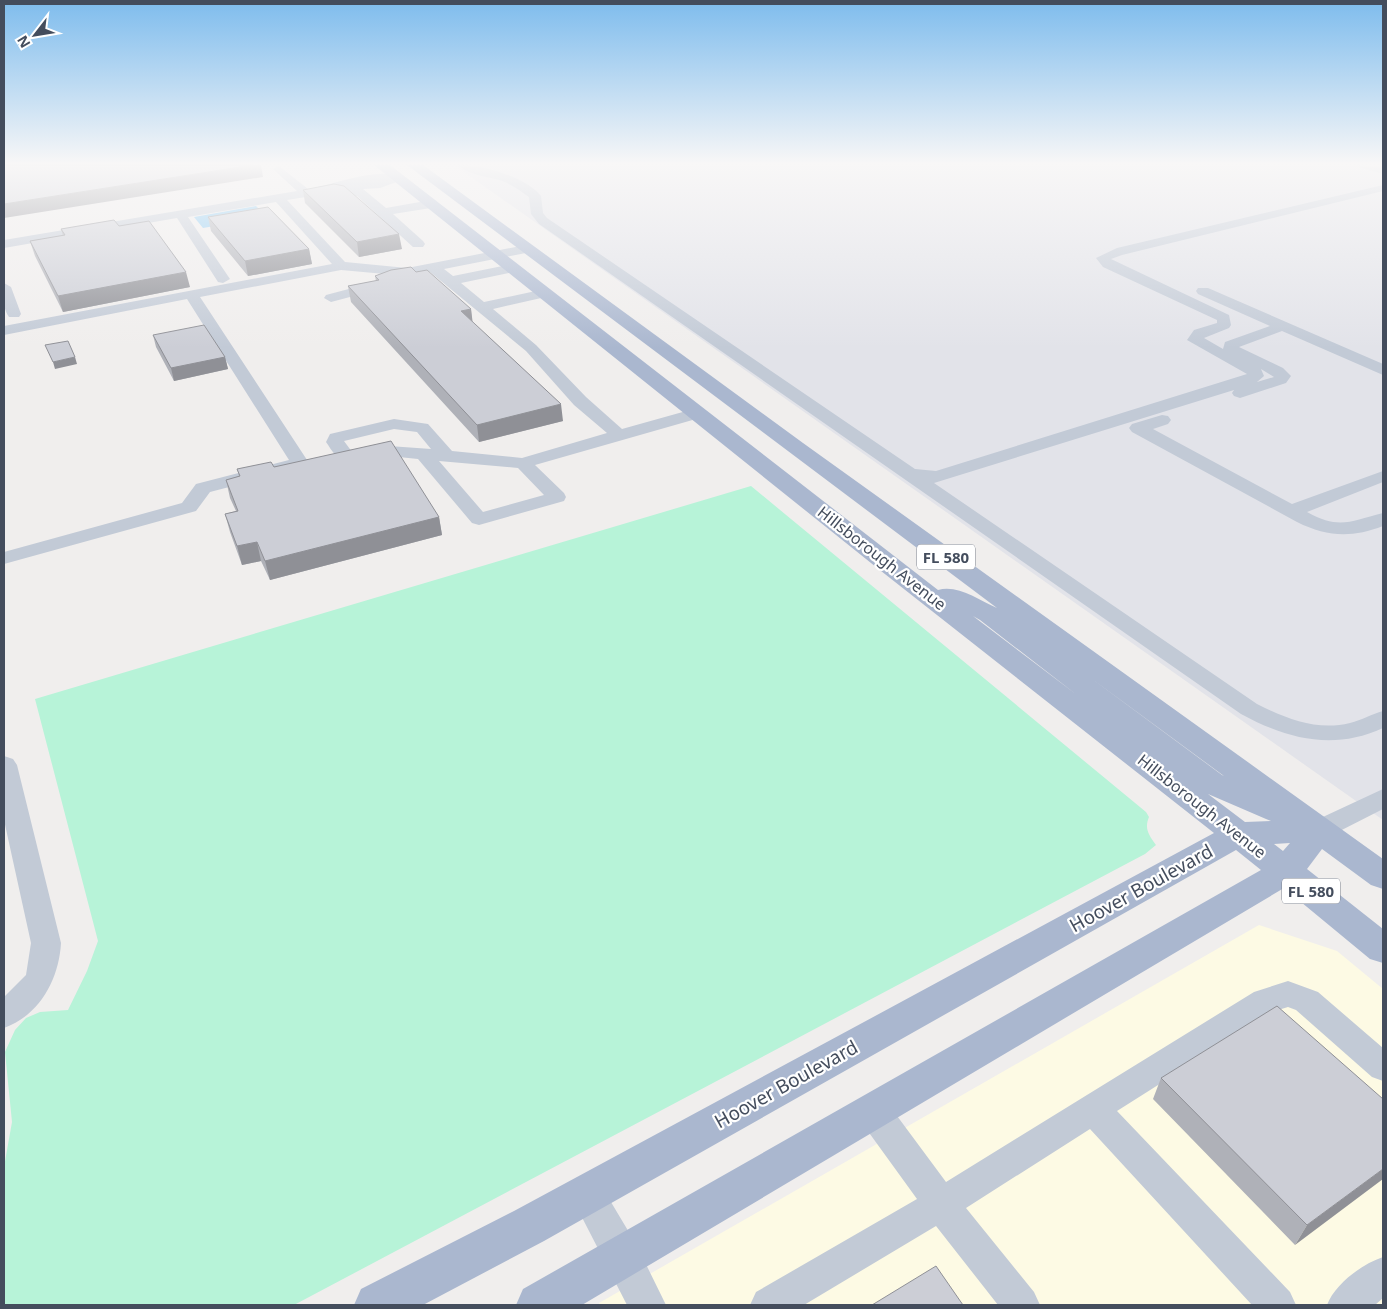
<svg xmlns="http://www.w3.org/2000/svg" width="1387" height="1309" viewBox="0 0 1387 1309" font-family="'Noto Sans',sans-serif">
<style>
.commercial{fill:#fdfae4}
.airport{fill:#e2e3e9}
.green{fill:#b7f3d8}
.water{fill:#80c7f4}
.lines{fill:none;stroke-linecap:round;stroke-linejoin:round}
.minor{fill:#c2cad6;fill-rule:evenodd}
.major{fill:#aab7cf;fill-rule:evenodd}
.wall{fill:#afb1b8}
.shaded-wall{fill:#8f9096}
.building{fill:#ccced6;stroke:#8f9096}
.labels{text-anchor:middle;dominant-baseline:central;stroke-width:4.5;stroke-linejoin:round;paint-order:stroke}
.shield{fill:#fff;stroke:#7c828e;stroke-width:1}
.shield-label{font-size:15px;font-weight:bold;fill:#444d5d}
.street-label{font-size:16px;fill:#444d5d;stroke:#fff}
.near-street-label{font-size:19px;fill:#444d5d;stroke:#fff}
</style>
<rect width="100%" height="100%" fill="#f0eeed"/>
<!-- commercial -->
<path class="commercial" d="M1259,925L1337,951L1383,989V1305H600L599,1303Z"/>
<!-- airport -->
<path class="airport" d="M454,165H1383V820Z"/>
<!-- green -->
<path class="green" d="M751,486L1146,812L1149,817C1144,829 1149,835 1156,845L1145,854L294,1305H4V1167L12,1122L5,1052L15,1030L26,1018L40,1012L68,1010L87,971L98,941L35,699Z"/>
<!-- water -->
<path class="water" d="M256,206L267,217L203,228L194,217Z"/>
<g class="lines">
<!-- minor -->
<path class="minor" d="M459,165C483,165 526,177 541,196L543,213L547,218L915,469L936,471L1247,374L1187,340L1194,330L1217,323V320L1103,267L1096,258L1117,248L1383,185V191L1122,255L1111,259L1229,315L1231,325L1229,328L1204,338L1223,349L1225,342L1270,326L1198,294L1196,291L1198,288H1208L1383,364V375L1282,331L1239,347L1283,368L1291,376L1286,383L1240,398L1234,396L1232,393L1234,390L934,483L1257,704C1287,719 1317,731 1350,723C1362,720 1372,714 1383,711V728C1333,751 1287,739 1241,714L539,224L531,214L529,197C522,192 514,186 505,182C491,176 470,177 459,165ZM1261,369L1274,377L1257,382L1264,376Z
M1356,165L1383,168V174L1358,167Z
M279,166L308,189C338,184 372,168 402,176V180L380,188L363,189L386,208L431,200L437,204L431,208L393,214L423,241L425,244L423,247H413L357,196L339,198L337,195L343,191L287,200L345,262L407,268L526,245L531,246L533,249L531,252L444,269L453,276L513,264L518,265L520,268L518,271L461,283L484,302L545,289L550,290L552,293L550,296L493,309L536,345L586,397L622,429L697,408L703,409L705,413L703,417L535,465L564,493L566,497L564,501L479,525L472,523L418,459L389,456L368,459L362,458L359,454L362,450L389,446L431,449L417,432L394,429L344,441L355,456L352,460C338,463 333,452 326,442L330,434L394,419L428,424L452,451L522,458L607,433L574,405L526,351L430,272L407,276L341,270L200,297L309,463L306,467L210,492L196,511L4,564V552L182,503L196,484L289,460L187,299L4,335V326L332,264L276,202L188,217L230,279L223,283L218,282L177,218L4,248V240L297,191L273,169ZM439,461L518,468L544,495L483,512Z
M379,281L384,282L386,285L384,288L331,302L324,298L326,295Z
M4,283L11,287L21,314L19,317H9C2,307 3,294 4,283Z
M1162,415L1168,416L1171,420L1168,424L1153,429L1292,504L1383,471V482L1307,512C1340,530 1350,521 1383,513V526C1352,538 1327,537 1297,522L1132,432L1129,428L1132,424Z
M4,756L13,759L17,765L61,943C59,979 40,1015 4,1028V997L26,975L31,943L4,820Z
M1383,789V809L1328,837L1319,840L1310,837L1306,830L1310,823Z
M1288,981L1318,992L1383,1048V1081L1372,1077L1296,1010L1288,1007L1275,1011L1117,1111L1290,1292L1296,1305H1252L1090,1129L966,1208L1034,1292L1040,1305H998L936,1226L804,1305H750L756,1292L917,1199L862,1123L858,1112L862,1101L874,1097L886,1101L946,1182L1254,992Z
M587,1177L599,1182L636,1244L666,1305H627L570,1194L575,1182Z
M1383,1257V1298L1375,1305H1327C1335,1284 1362,1264 1383,1257Z"/>
<!-- major -->
<path class="major" d="M374,165H390L938,590C957,584 979,600 997,608L407,165H423L803,443L1383,859V889L1371,885L1322,849L1307,869L1383,929V963L1370,959L1284,888L582,1305H516L523,1289L1261,870L1236,850L544,1241L423,1305H354L361,1289L514,1211L1214,833L876,567ZM973,616L980,620L1077,695ZM1084,673L1224,776L1222,775ZM1208,794L1266,819L1271,821L1245,822ZM1290,843L1283,851L1274,844Z"/>
</g>
<!-- wall -->
<path class="wall" d="M303,190L402,249L359,257L305,203Z
M208,217L309,249L312,264L248,276L211,231Z
M119,226L190,287L63,312L35,256L30,241L63,236L61,229Z
M416,272L471,309L472,321L563,421L479,442L351,302L348,286L376,281L375,276Z
M153,335L225,357L228,369L174,381L156,347Z
M274,467L439,517L442,535L270,580L261,561L242,565L230,532L225,514L236,511L230,498L226,480L239,476L237,469Z
M1161,1078L1383,1099L1295,1245L1153,1099Z"/>
<!-- shaded-wall -->
<path class="shaded-wall" d="M253,165H261L263,177L4,218V204Z
M399,234L402,249L359,257L357,242Z
M309,249L312,264L248,276L245,261Z
M186,272L190,287L63,312L58,296Z
M471,309L473,325L461,311Z
M75,357L77,364L55,369L53,362Z
M225,357L228,369L174,381L171,368Z
M561,404L563,421L479,442L477,425Z
M439,517L442,535L270,580L265,561Z
M257,542L261,561L242,565L237,546Z
M1383,1169V1179L1295,1245L1307,1225Z"/>
<!-- building -->
<path class="building" d="M4,165H253L4,204Z
M334,184L344,186L399,234L357,242L303,190Z
M268,207L309,249L245,261L208,217Z
M114,220L119,226L149,221L186,272L58,296L30,241L65,235L61,229Z
M411,267L416,272L427,270L471,309L461,311L561,404L477,425L348,286L379,280L375,276L391,270Z
M204,325L225,357L171,368L153,335Z
M68,341L75,357L53,362L45,345Z
M391,441L439,517L265,561L257,542L237,546L225,514L238,511L226,480L240,476L237,469L271,462L274,467Z
M1277,1006L1383,1099V1169L1307,1225L1161,1078Z
M936,1266L963,1305H872Z"/>
<!-- sky -->
<linearGradient id="sky" x2="0" y2="1"><stop stop-color="#7ebced"/><stop offset="0.47" stop-color="#f8f7f7"/><stop offset="1" stop-color="#f8f7f7" stop-opacity="0"/></linearGradient>
<rect width="1387" height="348" fill="url(#sky)"/>
<g class="labels">
<!-- shield labels -->
<g class="shield">
<rect x="917" y="544.5" width="58" height="25" rx="4"/>
<rect x="1282" y="878.5" width="58" height="25" rx="4"/>
</g>
<g class="shield-label">
<text x="946" y="557">FL 580</text>
<text x="1311" y="891">FL 580</text>
</g>
<!-- street labels -->
<g class="street-label">
<text transform="translate(882 558) rotate(38)">Hillsborough Avenue</text>
<text transform="translate(1202 806) rotate(38)">Hillsborough Avenue</text>
</g>
<!-- near-street labels -->
<g class="near-street-label">
<text transform="translate(1141 888) rotate(-29)">Hoover Boulevard</text>
<text transform="translate(786 1084) rotate(-29)">Hoover Boulevard</text>
</g>
</g>
<!-- border -->
<rect width="1387" height="1309" fill="none" stroke="#444d5d" stroke-width="10"/>
<!-- north arrow -->
<g transform="translate(35 35) rotate(239)" stroke="#ffffff" stroke-width="4" paint-order="stroke">
<path d="M0-4L9 19L0 12L-9 19Z" fill="#444d5d"/>
<text y="-8" font-size="14" font-weight="bold" text-anchor="middle" fill="#444d5d">N</text>
</g>
</svg>
